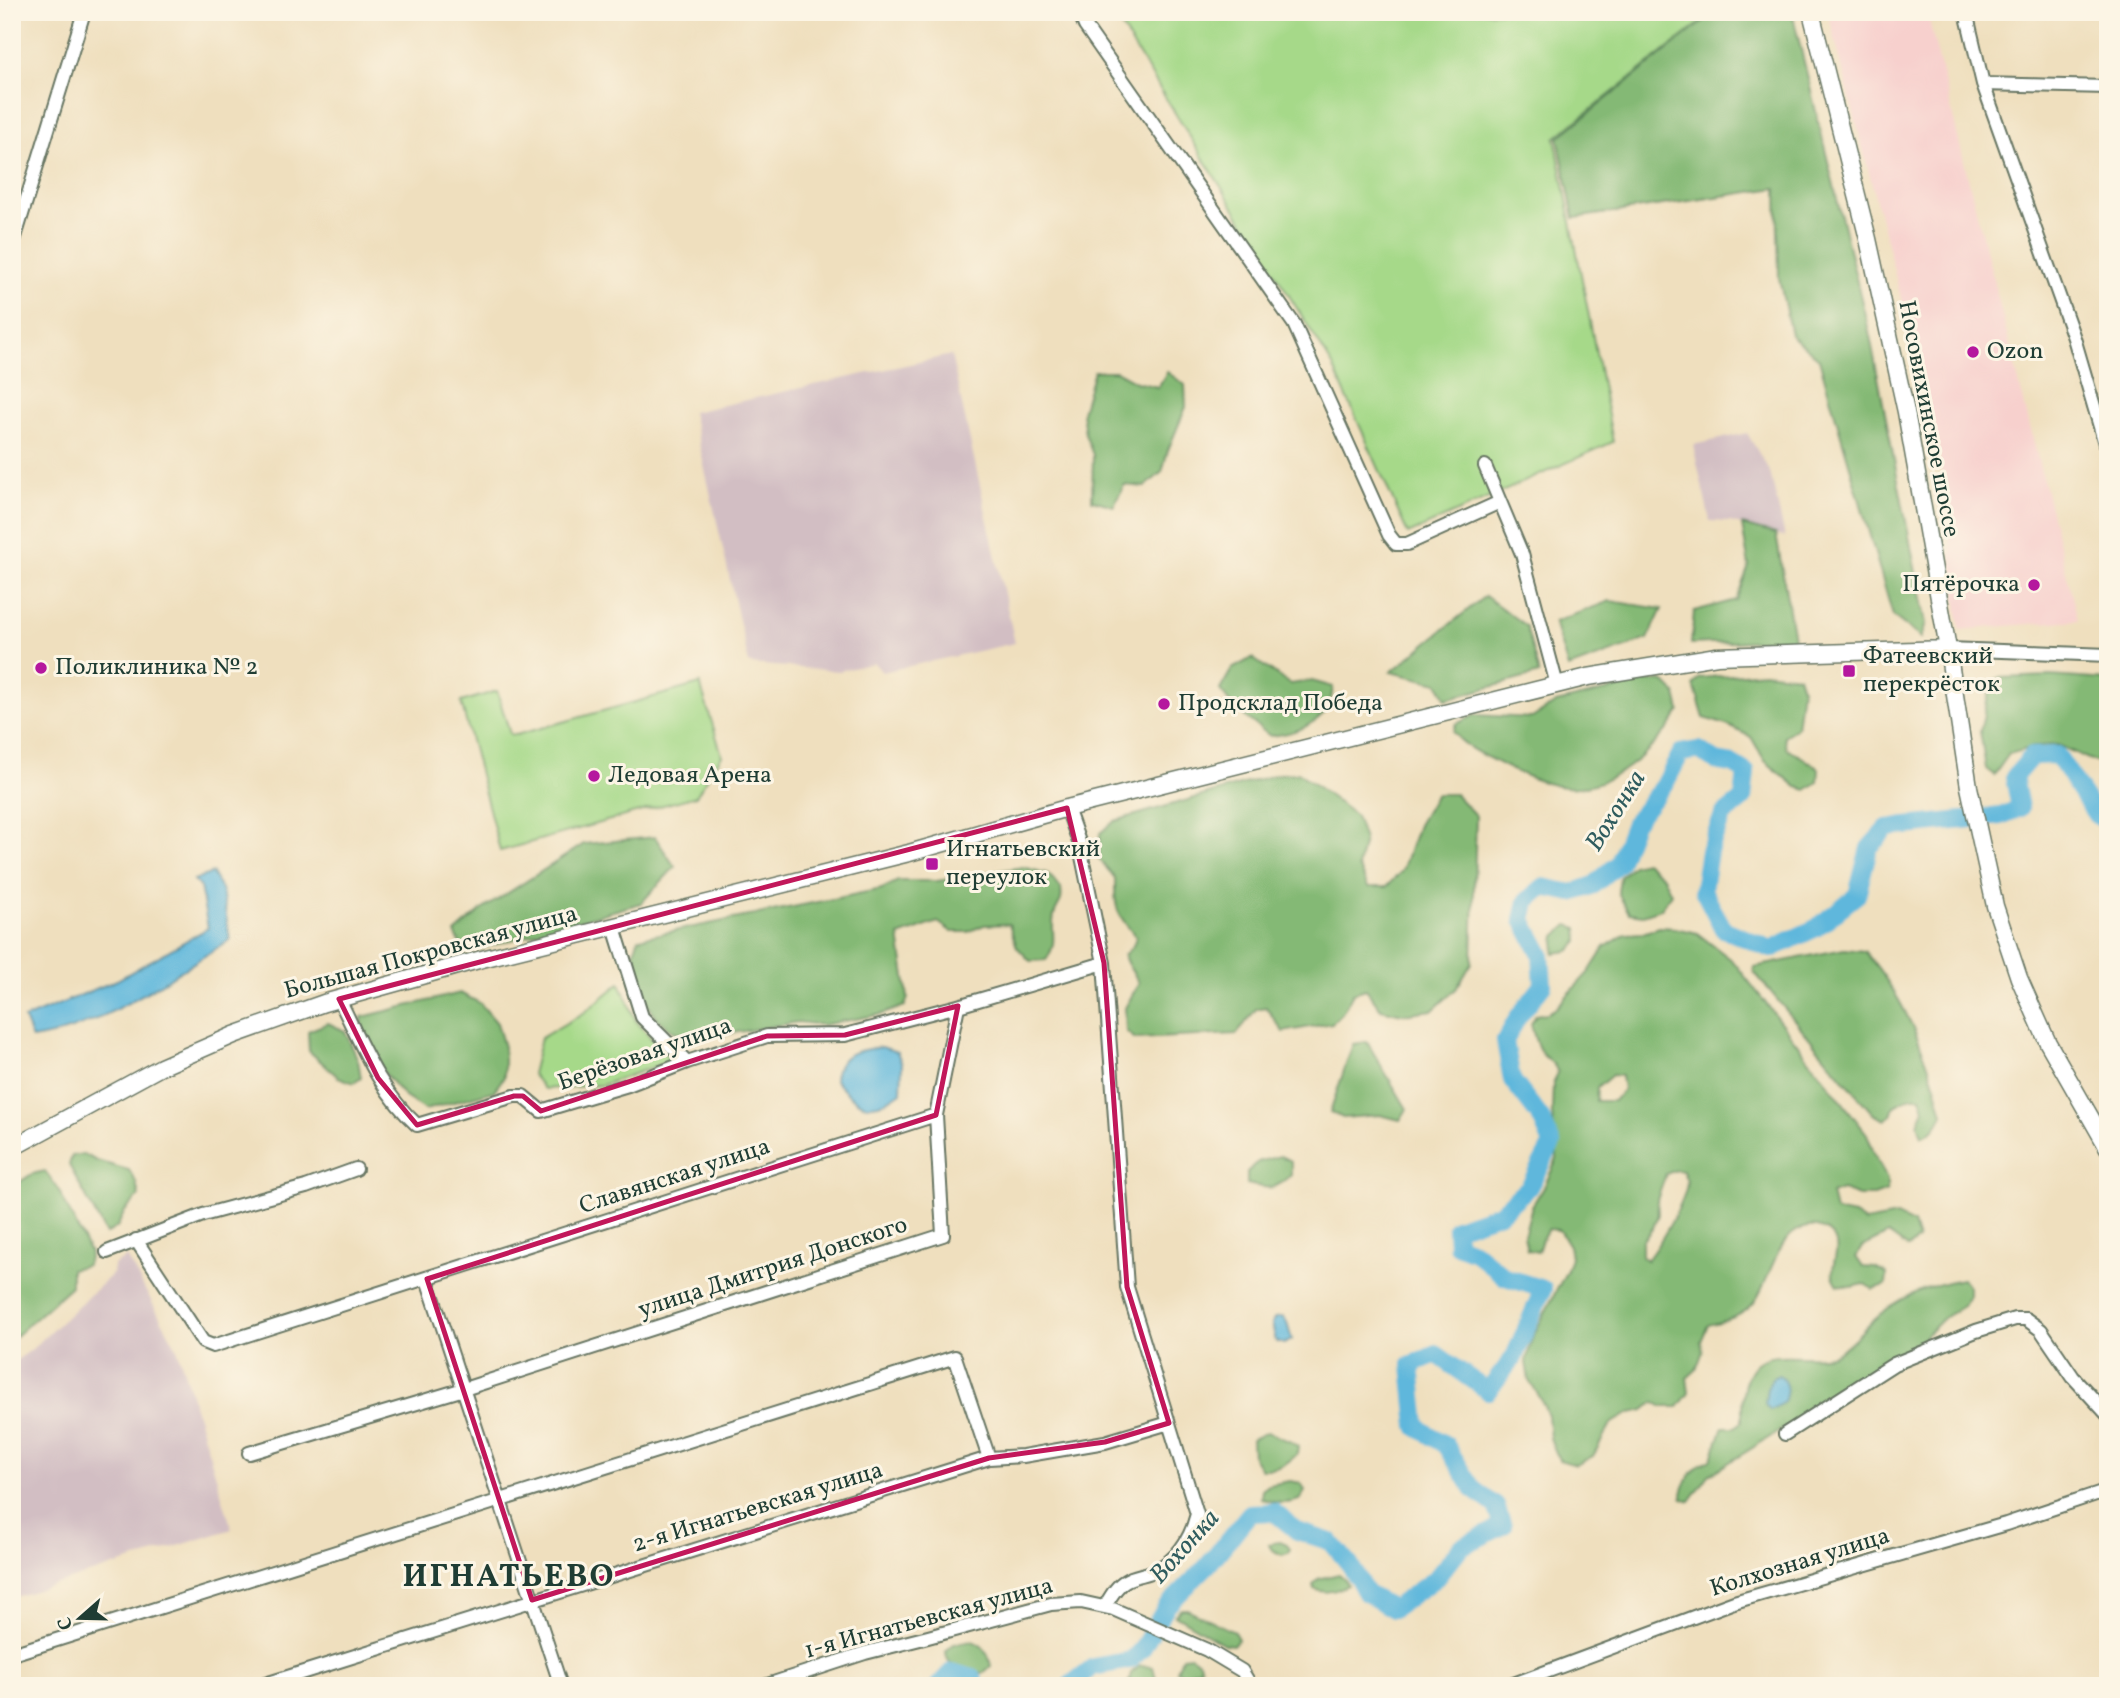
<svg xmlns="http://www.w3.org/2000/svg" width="2120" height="1698" viewBox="0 0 2120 1698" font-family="Vollkorn,serif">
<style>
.built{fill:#f7d0cd}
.industrial{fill:#d2bec3}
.green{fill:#a6d989;stroke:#628b5e;stroke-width:2}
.forest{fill:#84b975;stroke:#527b54;stroke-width:2;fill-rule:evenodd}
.water{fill:#5fb7dc;stroke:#3f7a88;stroke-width:2}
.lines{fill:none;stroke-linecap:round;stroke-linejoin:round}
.river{stroke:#5fb7dc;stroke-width:18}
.minor-casing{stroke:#687664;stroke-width:16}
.major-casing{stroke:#687664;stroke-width:19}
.minor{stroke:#fff;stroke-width:12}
.major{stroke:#fff;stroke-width:16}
.marked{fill:none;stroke:#c2185b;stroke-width:5;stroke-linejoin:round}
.poi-dot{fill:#b5179e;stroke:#fcf5e5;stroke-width:2.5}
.labels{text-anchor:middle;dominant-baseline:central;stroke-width:6;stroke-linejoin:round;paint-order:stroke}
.poi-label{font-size:24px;fill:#1f3d34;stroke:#fcf5e5;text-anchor:start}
.street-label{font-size:24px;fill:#1f3d34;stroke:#fcf5e5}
.water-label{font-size:26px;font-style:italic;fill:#2f5c5e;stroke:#fcf5e5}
.district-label{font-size:32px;font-weight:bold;letter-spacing:2px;fill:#1f3d34;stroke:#fcf5e5}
</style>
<rect width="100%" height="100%" fill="#fcf5e5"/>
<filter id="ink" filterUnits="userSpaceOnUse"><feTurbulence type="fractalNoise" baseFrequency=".0143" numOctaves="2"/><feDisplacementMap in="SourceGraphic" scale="14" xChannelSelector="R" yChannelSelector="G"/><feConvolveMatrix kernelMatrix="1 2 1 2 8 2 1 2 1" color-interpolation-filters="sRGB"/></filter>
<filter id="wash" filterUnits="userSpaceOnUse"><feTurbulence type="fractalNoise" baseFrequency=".00686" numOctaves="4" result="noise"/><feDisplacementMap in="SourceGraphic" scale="28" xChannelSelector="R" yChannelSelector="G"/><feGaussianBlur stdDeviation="1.57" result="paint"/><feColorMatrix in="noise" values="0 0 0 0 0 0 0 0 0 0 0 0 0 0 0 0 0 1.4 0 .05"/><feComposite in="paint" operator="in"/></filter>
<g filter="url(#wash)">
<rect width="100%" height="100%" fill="#efdfbe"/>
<!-- built -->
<path class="built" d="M1828,12H1927L2078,620L1960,630L1938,443Z"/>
<!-- industrial -->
<path class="industrial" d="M951,355L1015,643L882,672L874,663L839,671L749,664L692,412Z
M1747,433L1770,472L1785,537L1730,522L1710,521L1693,445Z
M127,1257L177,1348L232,1529L12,1598V1363L30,1351L113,1273L114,1265Z"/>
<!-- green -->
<path class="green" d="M1112,12H1714L1555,138L1613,442L1408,534L1333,366Z
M700,684L722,755L696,796L500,851L461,702L497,691L510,734L516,735Z
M620,983L636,1021L671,1061L602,1085L544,1089L532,1074L541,1038L585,1012Z"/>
<!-- forest -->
<path class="forest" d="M1715,12H1792L1870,336L1926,624L1921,638L1893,616L1819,359L1791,335L1779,278L1777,188L1574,218L1558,138Z
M1094,371H1116L1136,382L1158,387L1167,372L1185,385L1186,407L1168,450L1162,472L1145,487L1124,485L1114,506L1092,500L1093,455L1085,434L1082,412Z
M1742,525L1776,534L1794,639L1691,644L1694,611L1736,600L1749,566Z
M1485,596L1526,626L1539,674L1446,699L1438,683L1391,672Z
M1610,601L1662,609L1648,639L1568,668L1554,622Z
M1252,658L1290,684L1312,681L1333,687C1332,694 1331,704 1327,709C1313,728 1291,734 1270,736L1235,709L1220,690L1232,669Z
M1764,672L1798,676L1802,688L1797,728L1784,736L1786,748L1805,759L1819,769L1818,782L1806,790L1797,787L1765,761L1751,737L1729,726L1704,718L1694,685L1700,678Z
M2050,676L2108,680V765L2095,762L2058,745L2037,746L2009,754L1994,775L1986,769L1980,731L1992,681L1999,678Z
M1646,681H1663L1676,694L1680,711C1656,749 1608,796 1558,786C1538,782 1520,774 1502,765C1482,754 1468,750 1453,732L1456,724L1475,715L1532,718L1556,703Z
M1299,773L1356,816L1364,840L1358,867L1368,887H1386L1402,871L1418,825L1436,794H1455L1476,816L1472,963L1456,989L1433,1010L1402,1014L1381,1009L1366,989L1353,993L1342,1013L1332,1023L1283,1032L1266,1007L1256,1009L1237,1034L1135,1039L1126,1031L1125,1008L1139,983C1134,972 1127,967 1124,955L1133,946L1136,937C1115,912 1115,909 1115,878L1099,859L1100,833L1115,821L1278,774Z
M655,837L675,867L641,903L465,953L455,933L480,911L584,844Z
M1645,862L1663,877L1671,893L1661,909L1643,915L1629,913L1618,893L1620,877L1633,865Z
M1023,867L1048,874L1061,888C1063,906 1058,901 1054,915C1050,934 1059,941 1046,960L1030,961L1017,947L1009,924L984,925L968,932H952L938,922L899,936L908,998L905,1006L883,1014L822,1025L798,1022L698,1039L672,1031L658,1019L644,999L634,951L639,938L882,889L898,881H937Z
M1568,925L1578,928L1579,941L1569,951L1554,953L1556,936Z
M1659,927L1675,928L1697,933L1733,961L1867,1134L1874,1153L1887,1179V1191L1874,1196H1859L1842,1190L1831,1194L1835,1211L1854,1215L1865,1222L1897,1216L1913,1224L1918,1240L1908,1248L1888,1234L1862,1247L1856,1257L1863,1267L1875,1268L1887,1274L1886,1285L1873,1289L1864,1284L1852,1287L1838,1285C1836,1282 1834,1279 1833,1275C1831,1264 1841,1250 1834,1238C1829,1231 1824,1228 1816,1227C1776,1222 1772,1283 1752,1305C1741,1317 1723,1321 1708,1325L1701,1341L1703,1351L1696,1370L1687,1378L1689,1393L1678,1407H1663L1654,1402L1644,1410L1630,1413L1611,1424L1593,1456L1576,1465L1559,1460L1550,1438L1548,1416L1541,1399L1529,1381L1526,1362L1532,1338L1567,1270L1571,1257L1569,1246L1559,1230L1548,1229L1542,1239L1538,1252L1527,1250L1524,1235L1532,1206L1545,1185L1557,1159L1552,1113L1553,1083L1558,1073C1555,1064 1551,1062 1544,1056C1536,1047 1534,1035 1531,1024L1536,1015L1548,1013L1556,1008L1589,972L1605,947L1626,934L1643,933ZM1612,1075L1621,1076L1623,1090L1614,1101H1596L1597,1088ZM1676,1170L1683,1171C1683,1172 1687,1181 1687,1181C1687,1200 1658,1246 1647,1260L1642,1256V1241L1653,1228L1658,1214L1657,1200L1666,1174Z
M1844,949L1864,951C1904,996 1928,1056 1943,1114C1938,1124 1934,1133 1922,1136L1918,1124L1924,1109L1920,1097H1911L1894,1106L1891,1115L1885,1120L1873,1114L1754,972V967Z
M460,993L480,1003L497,1023L504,1047V1077L494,1091L425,1110L405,1097L383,1072L363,1035L362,1017Z
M328,1023L345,1031L358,1060L361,1078L354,1083L338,1077L309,1051L308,1031Z
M1367,1042L1407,1109L1400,1120L1380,1115L1343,1118L1330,1112L1353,1044Z
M83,1154L97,1161L129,1170L136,1182L139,1196L125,1211L117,1227L106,1234L69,1165L72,1156Z
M1280,1156L1291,1161V1174C1276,1191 1269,1189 1247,1184V1172L1258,1162Z
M45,1171L57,1187L90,1253L87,1265L71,1269V1286L12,1339V1187L32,1174Z
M1962,1279L1969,1286V1296L1963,1306L1942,1319L1921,1340L1826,1402L1709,1475L1690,1501L1682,1498C1681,1488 1692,1470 1701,1464C1703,1463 1709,1461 1711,1459C1713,1457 1721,1432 1723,1427H1735L1742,1422C1742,1403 1741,1381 1754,1366C1771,1346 1813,1363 1836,1353C1851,1345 1860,1332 1872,1321C1897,1298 1929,1285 1962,1279Z
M1267,1432L1291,1442L1298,1447L1297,1454C1286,1465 1277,1470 1261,1469L1253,1457L1252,1439Z
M1290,1481L1301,1483L1305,1490L1301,1499C1288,1505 1275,1504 1261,1498L1262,1490L1269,1485Z
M1280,1541L1287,1544L1290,1549L1288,1553L1282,1555L1272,1550L1269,1545L1273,1542Z
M1339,1574L1345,1579L1347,1585C1337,1591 1325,1594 1314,1589L1313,1585L1318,1579Z
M1181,1609H1187L1234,1632L1238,1639L1233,1645L1224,1644L1175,1615Z
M972,1641C984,1645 989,1653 991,1666L982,1674C969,1668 945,1670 946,1651L954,1644Z
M1191,1656L1199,1662L1201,1668L1185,1674L1177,1671L1182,1657Z
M1140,1666L1153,1667L1158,1686H1128L1131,1673Z"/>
<!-- water -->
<path class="water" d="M212,873L222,891L230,940C169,977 103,1028 32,1039L24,1019L117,980L208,928L200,887L194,880Z
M882,1047L897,1052L902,1064L901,1092C871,1115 856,1106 835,1080C837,1052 858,1050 882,1047Z
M1283,1317L1287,1323L1292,1340L1284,1344L1276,1342L1272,1323L1276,1318Z
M1779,1375C1788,1384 1788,1390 1784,1402L1770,1410L1765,1403L1767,1389L1772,1378Z"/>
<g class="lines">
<!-- river -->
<path class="river" d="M938,1686L951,1672L973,1678L976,1686
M1069,1686L1093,1667L1131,1660L1142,1649L1166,1607L1208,1565L1250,1513L1274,1512L1297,1531L1331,1542L1350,1565L1366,1593L1393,1609L1436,1578L1461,1547L1503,1526L1496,1506L1473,1489L1446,1445L1417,1427L1411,1365L1436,1354L1488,1391L1514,1357L1543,1289L1505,1277L1475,1252L1457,1245L1456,1228L1500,1213L1529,1187L1552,1144L1541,1118L1512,1080L1505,1041L1518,1017L1543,985L1541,954L1523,920L1527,901L1543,887L1572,893L1594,885L1619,863L1634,823L1666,782L1681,753L1699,750L1715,761L1733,764L1746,772L1743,799L1723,815L1709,851L1703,890L1723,929L1771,949L1816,928L1857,895L1869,848L1887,828L2001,816L2020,808L2014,777L2032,756L2057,755L2096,815L2108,822"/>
</g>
</g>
<g filter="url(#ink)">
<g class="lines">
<defs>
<path id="minor" d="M1079,12L1085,26L1294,324L1389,535L1396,544H1407L1500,502
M1966,12L1983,84L2074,338L2108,454
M1983,84L2108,87
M12,247L84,12
M1485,466L1522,554L1557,685
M1948,649L2108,655
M1067,808L1079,842L1104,963L1127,1287L1197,1514C1191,1538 1179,1558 1156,1570C1147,1575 1134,1575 1125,1581C1116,1586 1110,1598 1105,1606
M614,927L642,1017L687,1062
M339,999C361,1043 379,1091 417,1125L514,1096H523L541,1111L628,1085L687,1062L767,1036L845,1035L958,1006L1104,963
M136,1240L203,1342L213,1346L936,1115
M107,1252L203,1215L306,1187L356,1169
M427,1279L561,1686
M1785,1434L1894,1364L1976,1331L2015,1319H2026L2041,1330L2073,1377L2108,1415
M249,1453L464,1389L943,1235L936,1115L958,1006
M12,1654L955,1357L989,1458
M259,1686L989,1458L1023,1456L1105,1442L1169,1423
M764,1686L865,1653L928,1637L1051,1604L1081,1602L1113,1609L1207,1650L1242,1671L1251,1686
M1508,1686L1734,1602L2006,1524L2108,1490"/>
<path id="major" d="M1811,12L1868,239L1906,412L1948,649L1969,787L1995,906L2019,978L2048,1043L2108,1148
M12,1148L161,1067L234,1035L324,1003L482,959L909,853L1067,808L1588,677L1717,656L1948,649"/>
</defs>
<!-- minor casing -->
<use href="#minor" class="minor-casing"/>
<!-- major casing -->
<use href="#major" class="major-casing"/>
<!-- minor -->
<use href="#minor" class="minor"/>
<!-- major -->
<use href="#major" class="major"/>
</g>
</g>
<!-- marked area -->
<path class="marked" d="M1067,808L1104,963L1127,1287L1169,1423L1105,1442L989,1458L532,1600L427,1279L936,1115L958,1006L845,1035L767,1036L541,1111L523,1096H514L417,1125L378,1078L339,999Z"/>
<!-- markers -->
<g class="poi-dot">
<circle cx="1973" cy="352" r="7"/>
<circle cx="2034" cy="585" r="7"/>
<circle cx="41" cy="668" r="7"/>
<rect x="1842" y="664" width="14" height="14" rx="3.5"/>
<circle cx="1164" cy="704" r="7"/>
<circle cx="594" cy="776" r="7"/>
<rect x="925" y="857" width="14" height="14" rx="3.5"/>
</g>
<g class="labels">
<!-- poi labels -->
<g class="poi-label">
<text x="1987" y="352">Ozon</text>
<text x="2020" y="585" text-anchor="end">Пятёрочка</text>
<text x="1863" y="657">Фатеевский<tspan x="1863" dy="28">перекрёсток</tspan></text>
<text x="55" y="668">Поликлиника № 2</text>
<text x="1178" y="704">Продсклад Победа</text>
<text x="608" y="776">Ледовая Арена</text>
<text x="946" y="850">Игнатьевский<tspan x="946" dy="28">переулок</tspan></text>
</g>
<!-- street labels -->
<g class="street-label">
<text transform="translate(1928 419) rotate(79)">Носовихинское шоссе</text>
<text transform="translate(431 953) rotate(-15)">Большая Покровская улица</text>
<text transform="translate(645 1055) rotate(-19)">Берёзовая улица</text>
<text transform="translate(675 1177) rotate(-18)">Славянская улица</text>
<text transform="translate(773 1268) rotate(-18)">улица Дмитрия Донского</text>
<text transform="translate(758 1508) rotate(-17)">2-я Игнатьевская улица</text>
<text transform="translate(1800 1563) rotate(-17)">Колхозная улица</text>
<text transform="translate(929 1619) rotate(-15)">1-я Игнатьевская улица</text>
</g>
<!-- water labels -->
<g class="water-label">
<text transform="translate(1616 811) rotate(-58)">Вохонка</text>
<text transform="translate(1185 1547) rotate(-48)">Вохонка</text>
</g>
<!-- district labels -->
<g class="district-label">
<text x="509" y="1578">ИГНАТЬЕВО</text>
</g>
</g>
<!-- margin -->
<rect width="2120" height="1698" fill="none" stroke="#fcf5e5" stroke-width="42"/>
<!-- north arrow -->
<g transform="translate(80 1618) rotate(250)" stroke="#fcf5e5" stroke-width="5" paint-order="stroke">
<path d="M0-5L12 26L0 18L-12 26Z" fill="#1f3d34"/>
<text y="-10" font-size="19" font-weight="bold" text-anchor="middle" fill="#1f3d34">С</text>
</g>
</svg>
